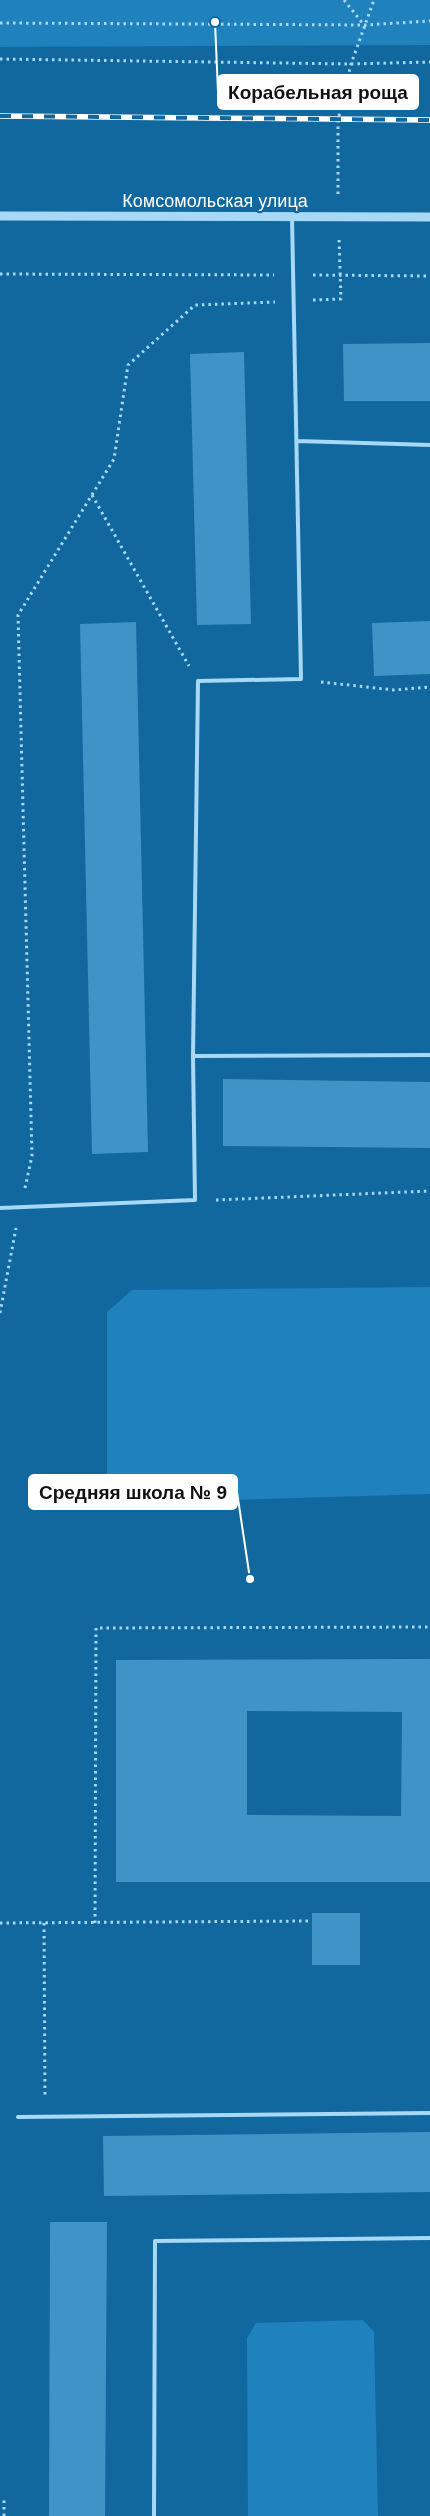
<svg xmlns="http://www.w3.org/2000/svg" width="430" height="2516" viewBox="0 0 430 2516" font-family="Arial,sans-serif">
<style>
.green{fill:#1f82bd}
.building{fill:#3e94c7;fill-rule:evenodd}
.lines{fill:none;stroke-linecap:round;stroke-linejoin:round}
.path{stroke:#a7d8f5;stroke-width:3;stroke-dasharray:2.5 4;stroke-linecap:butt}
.service{stroke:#a7d8f5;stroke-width:4}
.tertiary{stroke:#a7d8f5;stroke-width:9}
.rail-casing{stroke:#fff;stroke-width:5.5}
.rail{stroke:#10689f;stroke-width:4;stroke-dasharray:11;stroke-linecap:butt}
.labels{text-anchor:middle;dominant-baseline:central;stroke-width:4.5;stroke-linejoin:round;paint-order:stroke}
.street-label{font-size:18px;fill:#fff;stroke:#10689f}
.leader{fill:none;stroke:#fff;stroke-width:2}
.callout-dot{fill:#fff;stroke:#10689f;stroke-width:2}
.callout{fill:#fff;stroke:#fff;stroke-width:2}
.callout-label{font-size:19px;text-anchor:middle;font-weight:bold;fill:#111}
</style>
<rect width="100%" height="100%" fill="#10689f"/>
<!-- green -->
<path class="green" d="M0,0H430V45L0,47Z
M430,1287V1494L132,1503L107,1479V1312L132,1290Z
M363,2320L374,2332L378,2516H248L247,2338L256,2323Z"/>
<!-- building -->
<path class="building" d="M430,343V401H344L343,344Z
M244,352L251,624L197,625L190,354Z
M430,621V674L374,676L372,623Z
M136,622L148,1152L92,1154L80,624Z
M223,1079L430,1082V1148L223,1146Z
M430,1659V1882H116V1660ZM247,1711L402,1712L401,1816L247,1815Z
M312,1913H360V1965H312Z
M430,2132V2192L104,2196L103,2136Z
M50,2222H107L105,2516H49Z"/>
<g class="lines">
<!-- path -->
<path class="path" d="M344,0L364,25
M0,23L365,25L430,21
M0,59L351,64L430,62
M338,194V120L351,64L374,0
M0,274L274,275
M313,275L430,276
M313,300L341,299L339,238
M92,495L189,666
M321,682L394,690L430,687
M25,1188L32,1156L18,615L114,459L128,365L195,305L275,302
M216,1200L430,1191
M0,1313L16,1228
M0,1923L309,1921
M44,1923L45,2097
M95,1923L96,1628L430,1627
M4,2516V2497"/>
<!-- service -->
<path class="service" d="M298,441L430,445
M193,1056L430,1055
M0,1208L195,1200L193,1056L198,681L301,679L292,217
M18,2117L430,2113
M154,2516L155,2241L430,2238"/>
<!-- tertiary -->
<path class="tertiary" d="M0,216L430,217"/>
<defs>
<path id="rail" d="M0,116L430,120"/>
</defs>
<!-- rail casing -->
<use href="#rail" class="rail-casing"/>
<!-- rail -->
<use href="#rail" class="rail"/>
</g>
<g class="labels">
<!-- street labels -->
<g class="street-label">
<text x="215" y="201">Комсомольская улица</text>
</g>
</g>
<!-- callouts -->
<path class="leader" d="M215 22L218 92M250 1579L237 1492"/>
<g class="callout-dot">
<circle cx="215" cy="22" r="5"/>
<circle cx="250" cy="1579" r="5"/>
</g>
<g class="callout">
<rect x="218" y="75" width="200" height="34" rx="5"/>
<rect x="29" y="1475" width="208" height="34" rx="5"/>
</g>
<g class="callout-label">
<text x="318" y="99">Корабельная роща</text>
<text x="133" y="1499">Средняя школа № 9</text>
</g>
</svg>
